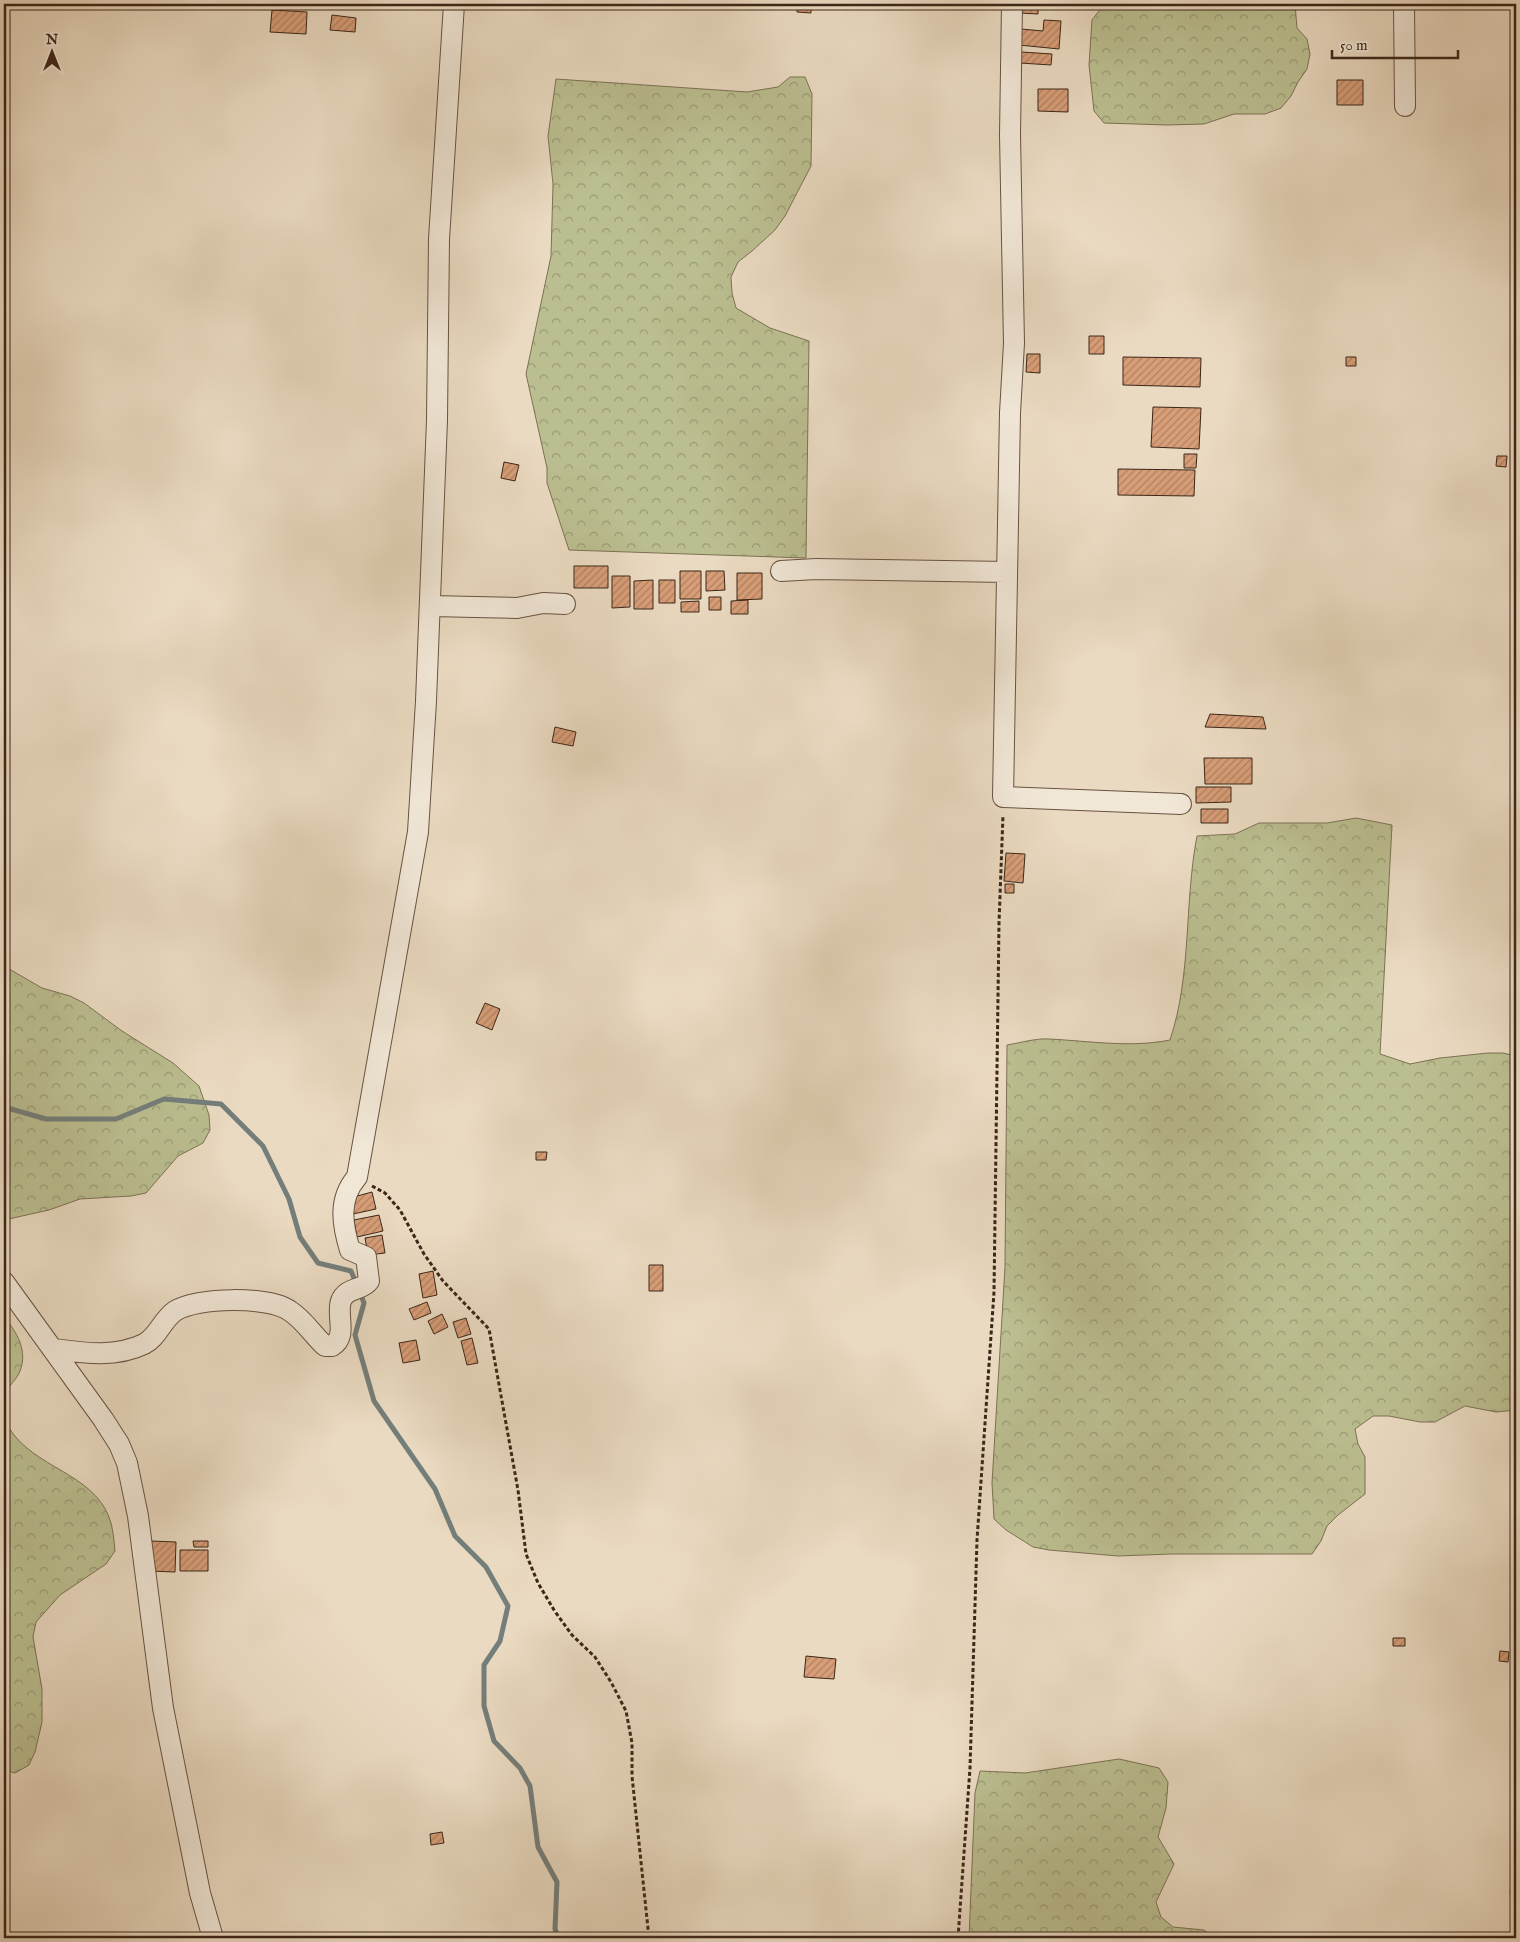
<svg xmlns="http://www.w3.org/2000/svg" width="1520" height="1942" viewBox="0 0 1520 1942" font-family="'IM FELL English',serif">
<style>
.forest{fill:url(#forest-crowns);stroke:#7c7254}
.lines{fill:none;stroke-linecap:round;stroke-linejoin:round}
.stream{stroke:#747e7a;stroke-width:5}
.building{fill:url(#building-hatch);stroke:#3c2618}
.minor-casing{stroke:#685342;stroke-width:22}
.path{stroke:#3c2618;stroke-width:3;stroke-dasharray:4 2.5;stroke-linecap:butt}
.minor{stroke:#f1e7d7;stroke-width:20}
</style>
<defs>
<pattern id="forest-crowns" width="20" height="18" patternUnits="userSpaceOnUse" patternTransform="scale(1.25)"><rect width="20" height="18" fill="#bbbe90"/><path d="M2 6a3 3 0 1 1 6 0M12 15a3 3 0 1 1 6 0" fill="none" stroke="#999a75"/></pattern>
<pattern id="building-hatch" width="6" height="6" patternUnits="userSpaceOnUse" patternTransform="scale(1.25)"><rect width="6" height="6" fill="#d89e78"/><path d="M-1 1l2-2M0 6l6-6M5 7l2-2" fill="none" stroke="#b08161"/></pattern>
</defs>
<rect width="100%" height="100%" fill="#eadac1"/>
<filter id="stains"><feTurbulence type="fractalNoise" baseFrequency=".004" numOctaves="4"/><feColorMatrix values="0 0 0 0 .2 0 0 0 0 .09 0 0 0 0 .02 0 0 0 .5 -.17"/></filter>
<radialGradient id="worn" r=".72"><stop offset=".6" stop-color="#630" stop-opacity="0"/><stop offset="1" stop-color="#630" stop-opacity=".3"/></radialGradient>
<!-- forest -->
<path class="forest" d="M1107,4H1295L1297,28L1307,39L1310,54L1307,69L1298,82L1291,96L1281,108L1265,114H1234L1204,124L1167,125L1104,123L1094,111L1089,65L1092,20L1102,7Z
M790,77H805L812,94L811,166L785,216L775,230L752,251L738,262L731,277L732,293L736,308L770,328L809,341L806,558L569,550L547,483V468L526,374L551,256L553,184L548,136L556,79L747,92L778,87Z
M1356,818L1392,825L1380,1054L1410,1064L1440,1058L1488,1053H1503L1516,1056V1410L1496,1412L1465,1406L1435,1422H1420L1389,1416H1373L1355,1429L1358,1444L1365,1457V1494L1338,1515L1327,1526L1321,1541L1312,1554H1171L1118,1556L1049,1550L1033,1547L1006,1530L994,1519L992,1483L1005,1267L1007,1045C1020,1043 1036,1038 1049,1039C1090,1041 1130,1048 1170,1040C1192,974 1184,904 1197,836L1235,834L1259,823H1327Z
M4,966L42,988L70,996L84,1003L122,1031L173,1063L199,1086L209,1115L210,1130L203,1143L178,1156L146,1193L131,1196L80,1199L49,1210L4,1220Z
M4,1317C17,1332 28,1351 20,1371C17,1379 9,1386 4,1393Z
M4,1406C5,1413 6,1422 9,1428C34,1468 92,1473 109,1517C113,1527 114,1540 115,1551L106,1564L60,1595L36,1622L33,1637L42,1689V1722L35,1752L29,1765L15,1773L4,1770Z
M1119,1759L1159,1768L1168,1782L1166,1808L1158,1837L1174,1864L1156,1902L1161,1917L1173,1927L1204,1930L1215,1938H969L975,1793L980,1771L1025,1773Z
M1515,1857H1516V1916L1510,1893Z"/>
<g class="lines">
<!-- stream -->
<path class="stream" d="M4,1107L46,1119H116L164,1099L221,1104L263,1146L289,1199L300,1237L318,1263L351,1271L357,1285
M360,1293L364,1303L355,1335L374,1401L435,1489L455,1536L486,1567L508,1606L500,1641L484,1665V1706L494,1741L520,1768L530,1786L538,1847L557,1882L555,1929L559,1938"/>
</g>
<!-- building -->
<path class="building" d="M364,4H390V5Z
M797,4H811V13L797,12Z
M1020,4H1038V14L1019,13Z
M272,10L307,12L306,34L270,32Z
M332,15L356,18L355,32L330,30Z
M1044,20L1061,21L1059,49L1019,45L1021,29L1043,31Z
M1021,52L1052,54L1051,65L1020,63Z
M1337,80H1363V105H1337Z
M1038,89H1068V112L1038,111Z
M1089,336H1104V354H1089Z
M1027,354H1040V373L1026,372Z
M1123,357L1201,358L1200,387L1123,385Z
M1346,357H1356V366H1346Z
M1153,407L1201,408L1199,449L1151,447Z
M1184,454H1197L1196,468H1184Z
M1497,456H1507L1506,467L1496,466Z
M504,462L519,465L515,481L501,478Z
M1118,469L1195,470L1194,496L1118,495Z
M574,566H608V588H574Z
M680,571H701V599H680Z
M706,571H724L725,590L706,591Z
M737,573H762V599L737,600Z
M612,576H630V607L612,608Z
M653,580V609H634V581Z
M659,580H675V603H659Z
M709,597H721V610H709Z
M748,600V614H731V601Z
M699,601V612H681V602Z
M1210,714L1263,717L1266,729L1205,727Z
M555,727L576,732L573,746L552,742Z
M1204,758H1252V784H1205Z
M1196,787H1231V802L1196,803Z
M1201,809H1228V823H1201Z
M1006,853L1025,854L1023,883L1004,881Z
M1005,884H1014V893H1005Z
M485,1003L500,1009L492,1030L476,1023Z
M536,1152H547L546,1160H536Z
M372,1192L376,1209L353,1214L350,1198Z
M379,1215L383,1231L357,1237L354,1220Z
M382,1235L385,1253L368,1255L365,1238Z
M649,1265H663V1291H649Z
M433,1271L437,1295L423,1298L419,1274Z
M427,1302L431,1313L414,1320L409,1309Z
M442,1314L448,1327L434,1334L428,1321Z
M466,1318L471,1334L458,1338L453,1322Z
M472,1338L478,1363L467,1365L461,1341Z
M416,1340L420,1360L403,1363L399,1343Z
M151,1541L176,1542L175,1572L150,1571Z
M193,1541H208V1547H194Z
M180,1550H208V1571H180Z
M1393,1638H1405V1646H1393Z
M1500,1651L1509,1652L1508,1662L1499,1661Z
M806,1656L836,1659L834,1679L804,1677Z
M442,1832L444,1843L431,1845L430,1834Z"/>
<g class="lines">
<defs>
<path id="minor" d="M1012,4L1010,135L1014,343L1010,413L1003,797L1181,804
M1404,4L1405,106
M781,571L816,569L1007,572
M430,606L517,608L543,603L565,604
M4,1282L103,1419L119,1444L127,1463L138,1516L163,1708L200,1893L213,1938
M54,1349C84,1353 115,1358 144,1344C158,1337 162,1320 175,1311C197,1297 269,1296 290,1311C304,1320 313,1335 325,1346H332C348,1337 336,1315 341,1301C346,1287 362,1291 369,1281L366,1257L350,1250C342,1224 338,1199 357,1177L418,832L426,701L437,420L439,239L454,4"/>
</defs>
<!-- minor casing -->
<use href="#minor" class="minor-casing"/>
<!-- path -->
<path class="path" d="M372,1186L385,1193L400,1210L424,1254L443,1281L489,1329L518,1490L526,1554L538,1583L554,1610L572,1635L595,1657L611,1682L626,1711L632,1743V1776L649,1938
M958,1938L970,1768L977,1540L994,1292L999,923L1003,815"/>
<!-- minor -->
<use href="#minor" class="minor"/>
</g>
<!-- margin -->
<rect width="1520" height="1942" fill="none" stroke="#eadac1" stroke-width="20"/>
<rect x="5" y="5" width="1510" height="1932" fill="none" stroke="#3c2618" stroke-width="2.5"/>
<rect x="10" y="10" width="1500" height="1922" fill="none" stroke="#3c2618"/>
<!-- north arrow -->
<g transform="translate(52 52)" stroke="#f1e7d7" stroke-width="4" paint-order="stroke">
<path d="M0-4L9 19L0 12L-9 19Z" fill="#3c2618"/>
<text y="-8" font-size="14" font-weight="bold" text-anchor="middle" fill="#3c2618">N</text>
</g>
<!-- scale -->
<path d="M1332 50v8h126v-8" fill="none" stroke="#3c2618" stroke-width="2.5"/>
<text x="1340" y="50" font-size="15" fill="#3c2618" stroke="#f1e7d7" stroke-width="4" paint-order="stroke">50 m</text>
<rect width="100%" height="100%" filter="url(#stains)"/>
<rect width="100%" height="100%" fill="url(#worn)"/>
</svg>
